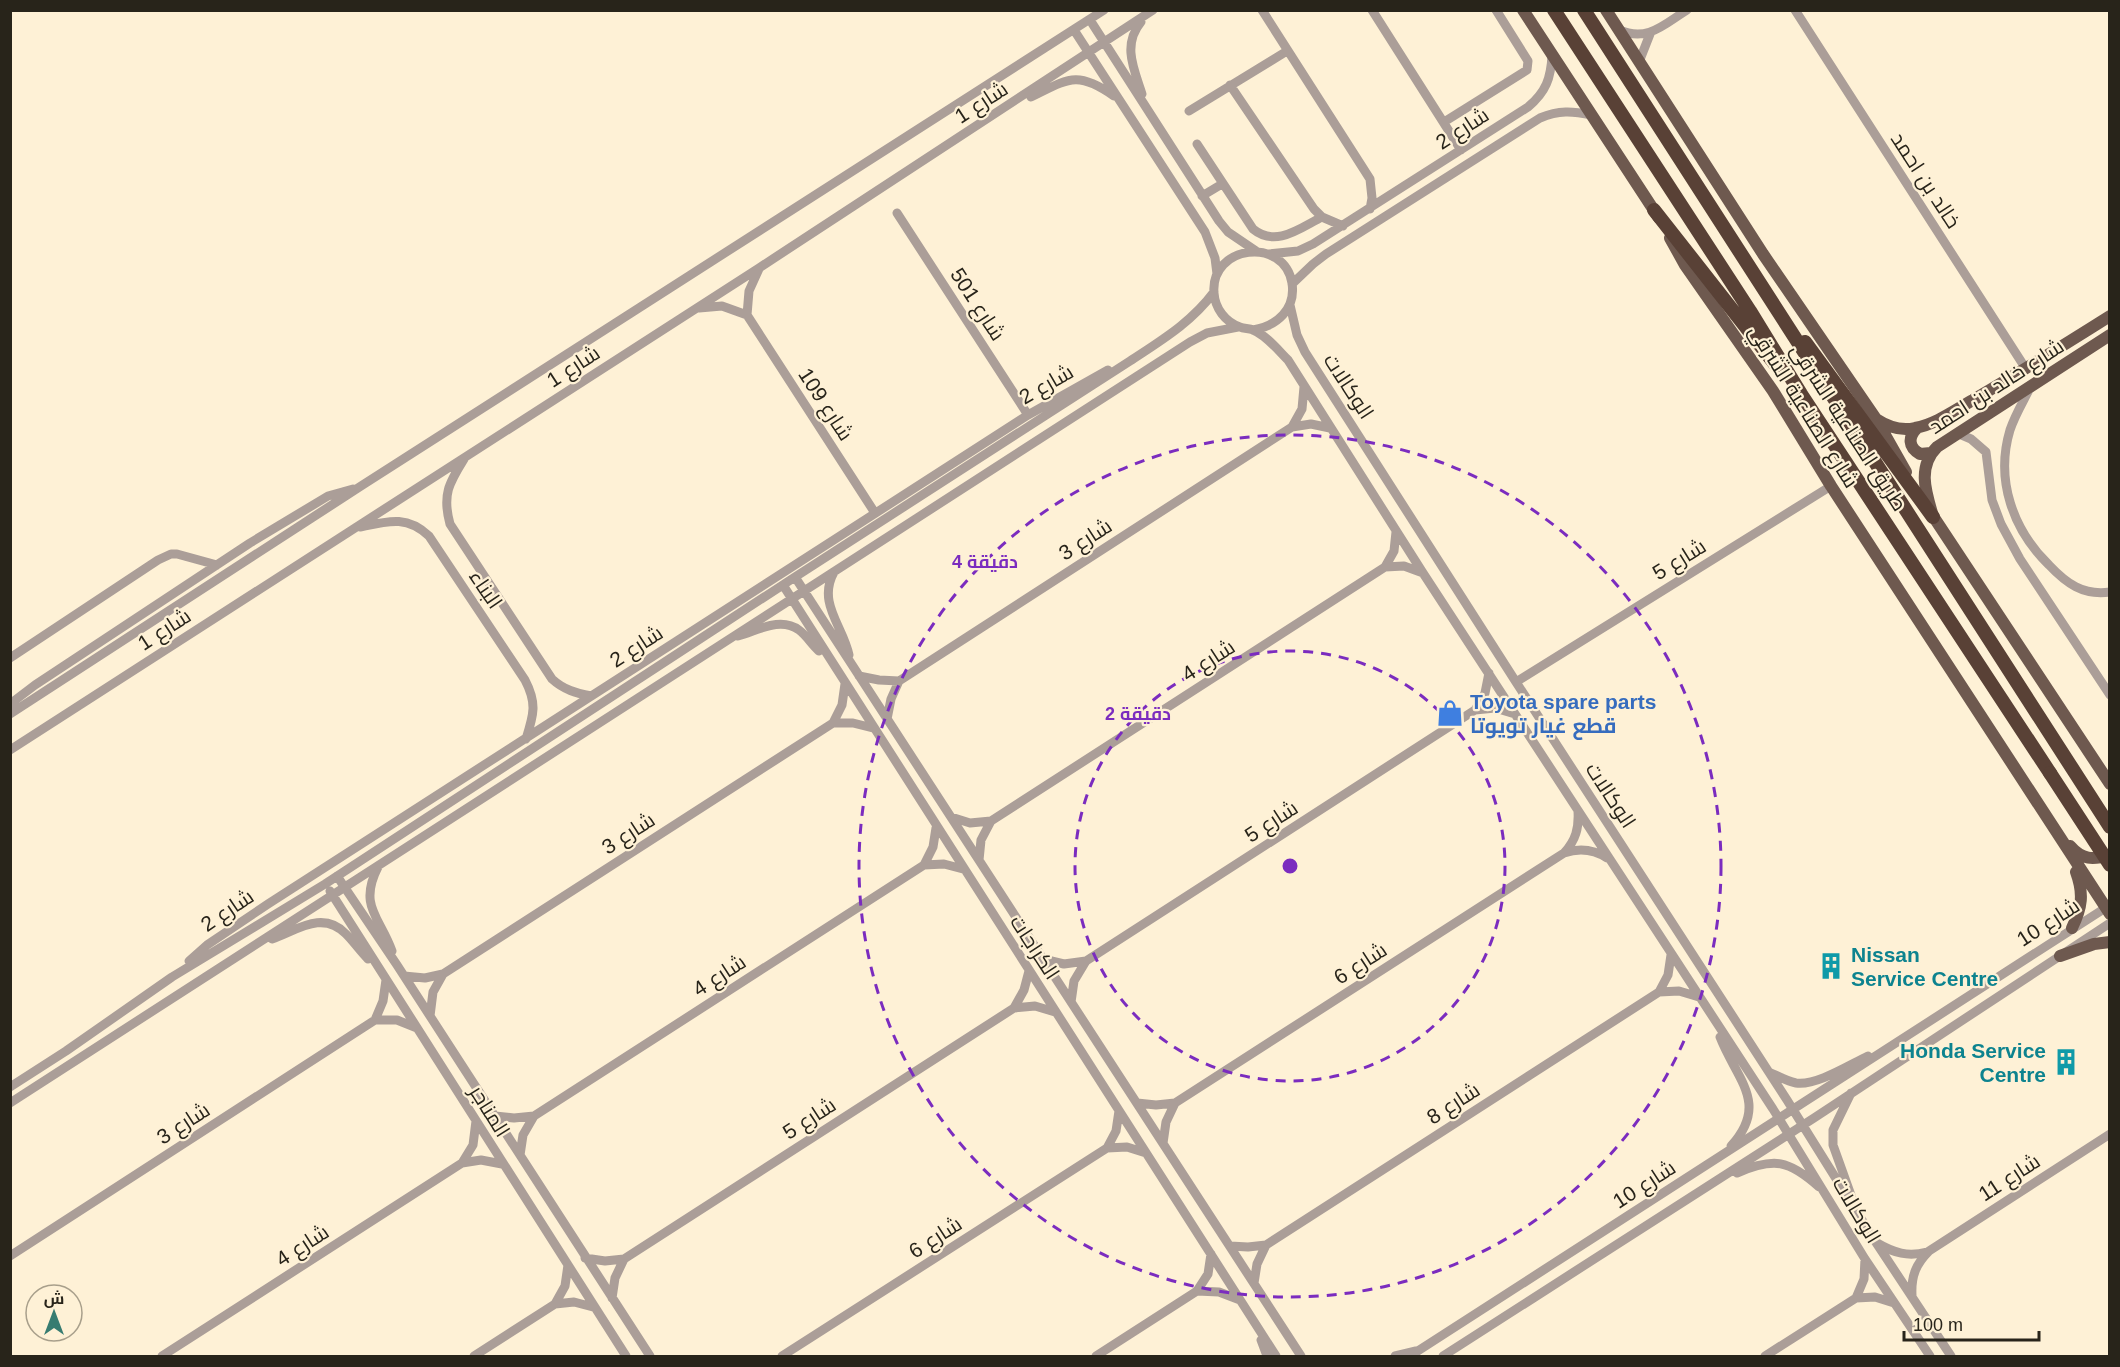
<svg xmlns="http://www.w3.org/2000/svg" width="2120" height="1367" viewBox="0 0 2120 1367" font-family="Helvetica,Cairo,sans-serif">
<style>
.lines{fill:none;stroke-linecap:round;stroke-linejoin:round}
.minor{stroke:#ab9e98;stroke-width:9}
.major{stroke:#6e594f;stroke-width:12}
.highway{stroke:#594136;stroke-width:14}
.highway-bridge{stroke:#594136;stroke-width:14}
.ring{fill:none;stroke:#7b2cbf;stroke-width:3;stroke-dasharray:10 8}
.labels{text-anchor:middle;dominant-baseline:central;stroke-width:4.5;stroke-linejoin:round;paint-order:stroke}
.street-label{font-size:21px;fill:#28241a;stroke:#fef1d6}
.shop-label{font-size:21px;font-weight:bold;fill:#366cbe;stroke:#fef1d6;text-anchor:start}
.culture-label{font-size:21px;font-weight:bold;fill:#0d838f;stroke:#fef1d6;text-anchor:start}
.centre{fill:#7b2cbf;stroke:#fef1d6;stroke-width:3}
.ring-label{font-size:18px;text-anchor:middle;font-weight:bold;fill:#7b2cbf;stroke:#fef1d6;stroke-width:4.5;stroke-linejoin:round;paint-order:stroke}
</style>
<rect width="100%" height="100%" fill="#fef1d6"/>
<g class="lines">
<!-- minor -->
<path class="minor" d="M1262,10L1370,179L1372,198L1370,209
M1372,10L1461,150
M1795,10L2026,369
M1090,20L1219,221L1228,232L1256,251
M1141,22C1122,45 1134,69 1142,94
M1074,30L1205,232L1215,258L1217,274
M1619,30C1648,42 1663,25 1687,10
M1639,62L1650,34
M1230,85L1314,209L1322,217L1343,226
M1031,97C1068,79 1077,70 1114,96
M1189,111L1287,51
M1444,122L1527,70L1528,61L1496,10
M1197,144L1253,229C1276,248 1300,228 1322,217
M1202,196L1222,184
M897,213L1028,415
M1269,254L1298,251L1313,244L1528,107C1546,92 1551,78 1552,55
M1292,284L1313,264L1326,254L1540,118C1559,110 1572,111 1592,115
M1290,305L1297,335L1305,352L1516,682L1787,1100L1875,1241L1951,1356
M699,308L722,306L747,315L875,513
M747,315L749,291L759,269
M1253,330C1277,326 1296,309 1292,283C1284,236 1210,245 1214,293C1215,308 1225,322 1240,327C1244,329 1249,328 1253,330C1266,335 1278,350 1288,360L1423,573L1773,1109L1865,1259L1930,1356
M2030,388C2023,402 2015,415 2010,430C1995,480 2013,530 2049,565C2066,583 2083,596 2110,592
M1292,427L1302,409L1304,387
M1957,433L1971,439L1986,452L1992,500L2001,524L2020,559L2110,695
M464,459C449,483 442,495 450,524L552,679C564,690 576,693 591,696
M360,527C388,521 407,515 429,536L525,680C537,703 534,714 526,739
M1385,567L1394,551L1396,532
M834,572C817,603 843,626 849,655
M795,577L1301,1356
M783,585L1276,1356
M738,636C757,631 780,616 799,630C807,636 812,645 819,651
M10,658L158,560L171,554H177L217,565
M859,676L879,680L899,681
M1516,682L1831,486
M10,704L35,685L250,543L328,496L353,489
M1475,710L1495,708L1515,714
M10,714L361,486L1104,10
M887,719L891,699L899,681L1292,427L1311,424L1330,428
M833,723H853L873,728
M10,750L759,268L1153,10
M951,817L970,823L991,821L1385,567L1404,566L1423,573
M1564,853C1576,840 1579,828 1578,811
M979,860L981,840L991,821
M924,865L944,864L963,869
M378,867C358,906 380,917 392,951
M337,876L397,965L650,1356
M330,891L626,1356
M272,939C297,930 323,910 346,934C354,942 360,951 368,959
M1043,959L1064,964L1086,961
M189,961L207,945L268,904L1028,415L1108,370
M404,976L425,978L443,974L833,723L842,705L845,684
M1659,992L1679,991L1699,997
M1071,1002L1074,981L1086,961L1475,710L1485,693L1489,673
M1014,1008L1035,1006L1055,1012
M430,1016L433,992L443,974
M375,1020L383,1001L386,980
M1720,1037C1736,1079 1770,1103 1731,1146
M1769,1072C1778,1076 1786,1081 1796,1083C1816,1086 1849,1065 1868,1056
M10,1087L66,1051L172,977L325,884L795,577L1130,361C1160,341 1191,323 1214,292
M1851,1093L1833,1130V1145L1852,1198
M10,1103L1190,342L1207,333L1238,327
M1137,1103L1156,1105L1175,1103L1564,853C1579,848 1593,849 1607,858
M495,1116L514,1118L534,1116
M1163,1143L1166,1122L1175,1103
M1107,1148L1116,1131L1119,1111
M520,1155L523,1135L534,1116L924,865L933,847L936,828
M462,1163L473,1145L476,1121
M1737,1173C1774,1157 1789,1160 1819,1187
M1877,1243C1894,1253 1908,1257 1927,1252
M1230,1246L1248,1247L1266,1245L1659,992L1668,975L1671,955
M10,1256L375,1020H397L417,1028
M585,1258L605,1261L624,1259L1014,1008L1024,990L1029,971
M1254,1283L1257,1264L1266,1245
M1197,1291L1219,1292L1240,1300
M1912,1295C1911,1276 1916,1264 1929,1251L2110,1134
M612,1298L615,1278L624,1259
M1856,1298L1864,1279L1865,1259
M555,1304L565,1286L568,1265
M1261,1340L1267,1356
M162,1356L462,1163L481,1160L502,1164
M474,1356L555,1304L574,1302L593,1307
M782,1356L1107,1148L1127,1147L1146,1153
M1096,1356L1197,1291L1208,1274L1211,1254
M1395,1356L1416,1351
M1410,1356L2110,905
M1443,1356L1814,1118L2110,923
M1765,1356L1856,1298L1875,1297L1894,1303"/>
<!-- major -->
<path class="major" d="M1523,10L1659,218
M1606,10L1763,254L1876,419L1906,472
M1670,238L1685,265L1773,391L1831,486L2110,914
M1876,419C1888,427 1901,431 1915,428C1936,424 1955,410 1973,400C2019,373 2064,345 2110,316
M1917,428C1908,437 1908,447 1920,454L1931,453
M1929,510L2110,784
M1932,513C1925,490 1918,466 1937,447L2110,335
M2070,846C2082,860 2093,860 2110,855
M2072,928C2082,907 2084,894 2076,872
M2060,956L2094,944L2110,942"/>
<!-- highway -->
<path class="highway" d="M1554,10L1750,311L1801,394L2050,773
M1584,10L2110,827
M1654,210L1778,368
M1805,342L1933,517"/>
<!-- highway-bridge -->
<path class="highway-bridge" d="M2050,773L2110,865"/>
</g>
<!-- distance rings -->
<g class="ring">
<circle cx="1290" cy="866" r="215"/>
<circle cx="1290" cy="866" r="431"/>
</g>
<!-- icons -->
<defs>
<symbol id="shop-bare" viewBox="-9 -9 18 18"><path d="M-5-2.5h2.3a2.7 3.5 0 0 1 5.4 0H5L5.5 6h-11ZM-1.5-2.5h3a1.5 2.3 0 0 0-3 0Z" fill="#3f7fe0" stroke="#fef1d6" stroke-width="2.5" paint-order="stroke"/></symbol>
<symbol id="building-bare" viewBox="-9 -9 18 18"><path d="M-4-6H4V6H1V3H-1V6H-4ZM-2.5-4.3h1.7v1.8h-1.7ZM.8-4.3h1.7v1.8H.8ZM-2.5-1h1.7V.8h-1.7ZM.8-1h1.7V.8H.8Z" fill="#0f9aa8" stroke="#fef1d6" stroke-width="2.5" paint-order="stroke"/></symbol>
</defs>
<g fill-rule="evenodd">
<use href="#shop-bare" x="1431" y="694" width="38" height="38"/>
<use href="#building-bare" x="1812" y="947" width="38" height="38"/>
<use href="#building-bare" x="2047" y="1043" width="38" height="38"/>
</g>
<g class="labels">
<!-- street labels -->
<g class="street-label">
<text transform="translate(981 102) rotate(-33)">شارع 1</text>
<text transform="translate(1462 128) rotate(-33)">شارع 2</text>
<text transform="translate(1926 180) rotate(57)">خالد بن احمد</text>
<text transform="translate(978 304) rotate(57)">شارع 501</text>
<text transform="translate(573 366) rotate(-33)">شارع 1</text>
<text transform="translate(1046 384) rotate(-30)">شارع 2</text>
<text transform="translate(1349 386) rotate(57)">الوكالات</text>
<text transform="translate(1996 386) rotate(-33)">شارع خالد بن احمد</text>
<text transform="translate(826 404) rotate(57)">شارع 109</text>
<text transform="translate(1804 406) rotate(58)">شارع الصناعية الشرقي</text>
<text transform="translate(1849 427) rotate(57)">طريق الصناعية الشرقي</text>
<text transform="translate(1085 539) rotate(-33)">شارع 3</text>
<text transform="translate(1679 559) rotate(-32)">شارع 5</text>
<text transform="translate(486 589) rotate(56)">البناء</text>
<text transform="translate(164 629) rotate(-33)">شارع 1</text>
<text transform="translate(636 646) rotate(-33)">شارع 2</text>
<text transform="translate(1208 660) rotate(-33)">شارع 4</text>
<text transform="translate(1611 795) rotate(57)">الوكالات</text>
<text transform="translate(1271 821) rotate(-33)">شارع 5</text>
<text transform="translate(628 833) rotate(-33)">شارع 3</text>
<text transform="translate(227 910) rotate(-34)">شارع 2</text>
<text transform="translate(2048 922) rotate(-33)">شارع 10</text>
<text transform="translate(1035 947) rotate(57)">الكراجات</text>
<text transform="translate(1360 963) rotate(-33)">شارع 6</text>
<text transform="translate(719 975) rotate(-33)">شارع 4</text>
<text transform="translate(1453 1103) rotate(-33)">شارع 8</text>
<text transform="translate(490 1111) rotate(58)">المناجر</text>
<text transform="translate(809 1118) rotate(-33)">شارع 5</text>
<text transform="translate(183 1123) rotate(-33)">شارع 3</text>
<text transform="translate(2009 1177) rotate(-33)">شارع 11</text>
<text transform="translate(1644 1184) rotate(-33)">شارع 10</text>
<text transform="translate(1857 1210) rotate(59)">الوكالات</text>
<text transform="translate(935 1237) rotate(-33)">شارع 6</text>
<text transform="translate(302 1245) rotate(-33)">شارع 4</text>
</g>
<!-- shop labels -->
<g class="shop-label">
<text x="1470" y="701">Toyota spare parts<tspan x="1470" dy="24">قطع غيار تويوتا</tspan></text>
</g>
<!-- culture labels -->
<g class="culture-label">
<text x="1851" y="954">Nissan<tspan x="1851" dy="24">Service Centre</tspan></text>
<text x="2046" y="1050" text-anchor="end">Honda Service<tspan x="2046" dy="24">Centre</tspan></text>
</g>
</g>
<circle cx="1290" cy="866" r="9" class="centre"/>
<g class="ring-label">
<text x="985" y="568">4 دقيقة</text>
<text x="1138" y="720">2 دقيقة</text>
</g>
<!-- border -->
<rect width="2120" height="1367" fill="none" stroke="#28241a" stroke-width="24"/>
<!-- north arrow -->
<g transform="translate(54 1313)"><circle r="28" fill="#fef1d6" stroke="#a89f8b" stroke-width="1.5"/>
<path d="M0-4.5L10 22L0 15L-10 22Z" fill="#377c71"/>
<text y="-9" font-size="16" font-weight="bold" text-anchor="middle" fill="#28241a">ش</text>
</g>
<!-- scale -->
<path d="M1904 1331v9h135v-9" fill="none" stroke="#28241a" stroke-width="3"/>
<text x="1913" y="1331" font-size="18" fill="#28241a" stroke="#fef1d6" stroke-width="4.5" paint-order="stroke">100 m</text>
</svg>
